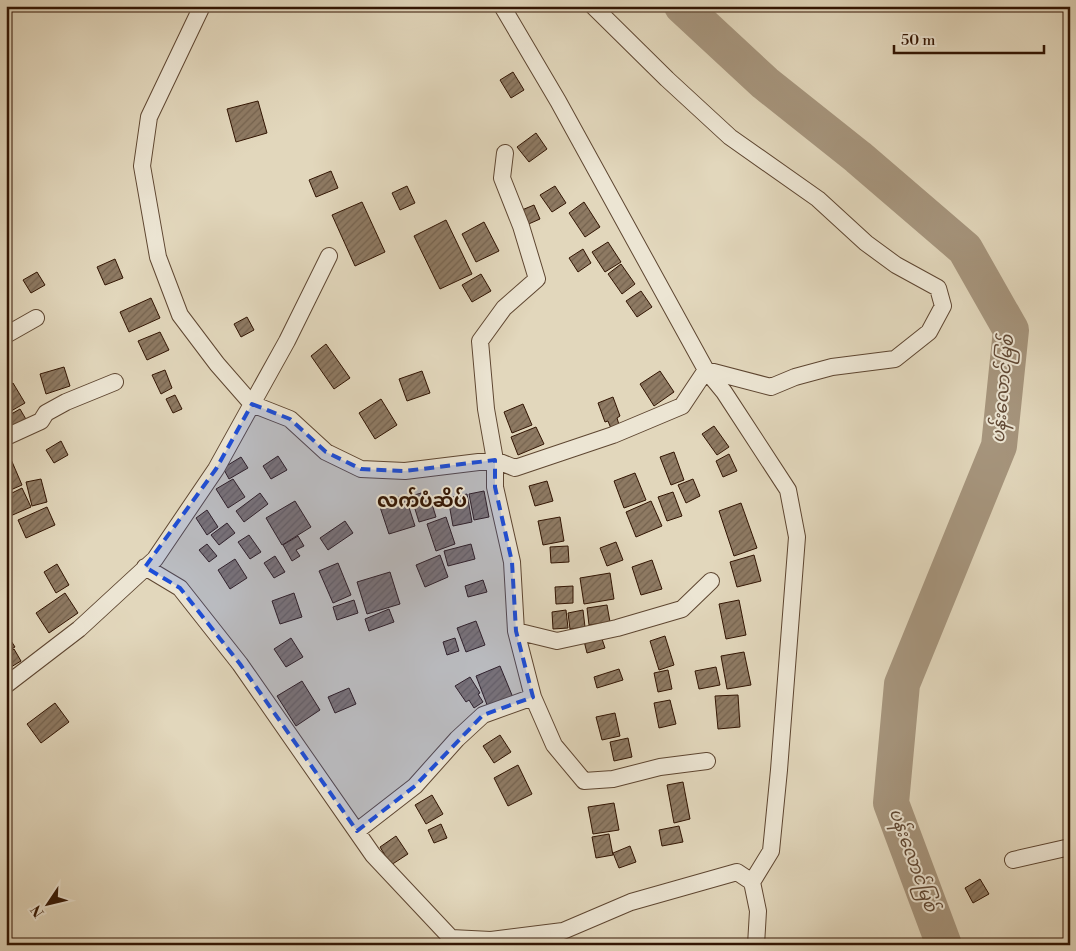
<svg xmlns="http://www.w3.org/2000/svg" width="1076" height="951" viewBox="0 0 1076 951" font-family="'Libre Bodoni','Noto Sans Myanmar',serif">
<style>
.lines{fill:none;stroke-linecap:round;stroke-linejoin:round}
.river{stroke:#a6957d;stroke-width:36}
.building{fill:url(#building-hatch);stroke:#321503}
.street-casing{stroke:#5e4631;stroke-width:18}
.street{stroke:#ece5d3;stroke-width:16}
.marked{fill:#1d4ed8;fill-opacity:0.2;stroke:#1d4ed8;stroke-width:4;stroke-dasharray:10 6;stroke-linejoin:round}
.labels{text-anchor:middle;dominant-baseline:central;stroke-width:4;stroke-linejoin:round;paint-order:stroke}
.water-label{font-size:18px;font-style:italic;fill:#604834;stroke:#ece5d3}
.quarter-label{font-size:19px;font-weight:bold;fill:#321503;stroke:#ece5d3}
</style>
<defs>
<pattern id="building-hatch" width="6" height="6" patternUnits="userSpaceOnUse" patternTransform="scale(1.25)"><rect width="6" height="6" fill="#8e7a63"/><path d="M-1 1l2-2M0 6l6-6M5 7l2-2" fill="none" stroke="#75634f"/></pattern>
</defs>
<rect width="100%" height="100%" fill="#e2d7bc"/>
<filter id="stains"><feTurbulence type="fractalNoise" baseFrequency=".004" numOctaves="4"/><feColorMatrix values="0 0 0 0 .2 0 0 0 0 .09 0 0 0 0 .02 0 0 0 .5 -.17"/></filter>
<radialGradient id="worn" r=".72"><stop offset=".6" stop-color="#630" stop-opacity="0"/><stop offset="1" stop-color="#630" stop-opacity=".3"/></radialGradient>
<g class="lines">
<!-- river -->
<path class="river" d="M682,6L765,83L858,157L965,249L1011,330L999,446L902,684L891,803L944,945"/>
</g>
<!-- building -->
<path class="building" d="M513,72L524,90L511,98L500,80Z
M258,101L267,133L236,142L227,109Z
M536,133L547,149L529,162L517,147Z
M331,171L338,188L316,197L309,180Z
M407,186L415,203L400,210L392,193Z
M555,186L566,203L552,212L540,195Z
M362,202L385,252L355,266L332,215Z
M584,202L600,227L585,237L569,213Z
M534,205L540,219L524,226L517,212Z
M446,220L472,274L440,289L414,236Z
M484,222L499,251L476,262L462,234Z
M608,242L621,262L605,272L592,252Z
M583,249L591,263L578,272L569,258Z
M115,259L123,278L105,285L97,267Z
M621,264L635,284L622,294L608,274Z
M37,272L45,285L31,293L23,280Z
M481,274L491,291L472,302L462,285Z
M641,291L652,307L637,317L626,301Z
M151,298L160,318L129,332L120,312Z
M247,317L254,330L241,337L234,324Z
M160,332L169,350L147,360L138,341Z
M326,344L350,378L334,389L311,356Z
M64,367L70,386L46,394L40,374Z
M165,370L172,388L161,394L152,375Z
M422,371L430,393L407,401L399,379Z
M660,371L674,392L654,406L640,384Z
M13,383L25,403L6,414V387Z
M175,395L182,409L173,413L166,399Z
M613,397L620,416L617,418L620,428L612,431L608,421L605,422L598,403Z
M381,399L397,425L375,439L359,413Z
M523,404L532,425L512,433L504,412Z
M20,409L27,421L11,430L6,417Z
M714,426L729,447L717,455L702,434Z
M536,427L544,444L518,455L511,437Z
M61,441L68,455L54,463L46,450Z
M674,452L684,480L671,485L660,457Z
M729,454L737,471L723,477L716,461Z
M278,456L287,470L271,479L263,466Z
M10,457L22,485L6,492V459Z
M241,457L248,468L229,479L223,468Z
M635,473L646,500L624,508L614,481Z
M41,479L47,502L32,506L26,482Z
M233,479L245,497L228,508L216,489Z
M693,479L700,496L686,503L678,485Z
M547,481L553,501L535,506L529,486Z
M22,488L31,507L8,517L6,513V496Z
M428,491L436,517L419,522L411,496Z
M484,491L489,517L474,520L469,494Z
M673,492L682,516L667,521L658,497Z
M260,493L268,504L244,522L236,511Z
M467,494L472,522L453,526L448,498Z
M405,495L415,526L389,534L379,504Z
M295,501L311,527L282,545L266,518Z
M651,501L662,526L636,537L626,512Z
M741,503L757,548L734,556L719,511Z
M47,507L55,525L26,538L18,520Z
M207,510L218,527L207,535L196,518Z
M446,517L455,544L436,551L427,524Z
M560,517L564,541L543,545L538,521Z
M345,521L353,533L328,550L320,538Z
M227,523L235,533L219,545L211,535Z
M249,535L261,552L250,559L238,542Z
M298,536L304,546L296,550L300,556L292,561L283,545Z
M616,542L623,560L607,566L600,548Z
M207,544L217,556L209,562L199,550Z
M471,544L475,559L448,566L444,551Z
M568,546L569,562L551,563L550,547Z
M440,555L448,577L425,587L416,565Z
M754,555L761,581L737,587L730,562Z
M275,556L285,572L274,578L264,563Z
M235,559L247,578L230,589L218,570Z
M652,560L662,589L641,595L632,567Z
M338,563L351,595L333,603L319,571Z
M57,564L69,585L56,593L44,572Z
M390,572L400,604L367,614L357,582Z
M610,573L614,599L584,604L580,578Z
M483,580L487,592L468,597L465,586Z
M573,586V603L556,604L555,587Z
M65,593L78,613L49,633L36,613Z
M294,593L302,617L280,624L272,601Z
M354,600L358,613L337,620L333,607Z
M739,600L746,635L726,639L719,604Z
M607,605L610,622L589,625L587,608Z
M389,609L394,622L369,631L365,619Z
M566,610L568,628L553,629L552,612Z
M583,610L585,627L570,629L568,613Z
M476,621L485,645L466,652L457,628Z
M6,633L15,647L6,652Z
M601,636L605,648L587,653L584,641Z
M665,636L674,665L659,670L650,641Z
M291,638L303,657L286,667L274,649Z
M455,638L459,651L447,655L443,642Z
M14,649L21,661L6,670V654Z
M744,652L751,685L727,689L721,656Z
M500,666L514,700L489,710L476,676Z
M716,667L720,685L699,689L695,671Z
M619,669L623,680L597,688L594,677Z
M668,670L672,689L658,692L654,673Z
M470,677L480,693L478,694L483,702L474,708L469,700L466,702L455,686Z
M302,681L320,710L296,726L277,696Z
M349,688L356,704L335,713L328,697Z
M738,695L740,727L718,729L715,696Z
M670,700L676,724L659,728L654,703Z
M55,703L69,722L41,743L27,724Z
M615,713L620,736L602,740L596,717Z
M500,735L511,752L494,763L483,746Z
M628,738L632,757L614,761L610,742Z
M518,765L532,794L508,806L494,778Z
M683,782L690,819L674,823L667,785Z
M432,795L443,814L426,824L415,805Z
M614,803L619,830L593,834L588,807Z
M441,824L447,838L434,843L428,830Z
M679,826L683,842L662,846L659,830Z
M609,834L613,855L596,858L592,837Z
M396,836L408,854L391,865L380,847Z
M630,846L636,862L619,868L613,853Z
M980,879L989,894L973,903L965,888Z"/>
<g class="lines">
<defs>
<path id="street" d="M502,6L558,101L706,370L724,392L788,490L797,537L779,770L771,851L752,882
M505,153L502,178L521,226L537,279L504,308L480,341L486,409L495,460V487L512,562L516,631L533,697L554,745L584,781L613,779L660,767L707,761
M329,256L287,341L252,404L290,419L326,452L361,469L405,471L495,460L515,468L613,435L682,406L706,370L771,387L795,377L832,367L895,359L929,332L943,306L938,288L896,265L866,243L818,199L730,137L667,79L593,6
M6,335L36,318
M6,437L41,421L46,413L66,402L115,382
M145,567L180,588L240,664L373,855L451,938L491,940L563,931L631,902L737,872L752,882L758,911L756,945
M516,631L557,641L617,628L682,609L711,581
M6,685L79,629L155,559L216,469L252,404L217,364L180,315L158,257L142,166L149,117L202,6
M357,831L415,786L457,739L483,715L533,697
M1013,860L1070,847"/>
</defs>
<!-- street casing -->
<use href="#street" class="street-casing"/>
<!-- street -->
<use href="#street" class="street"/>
</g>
<!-- marked area -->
<path class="marked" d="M252,404L290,419L326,452L361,469L405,471L495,460V487L512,562L516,631L533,697L483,715L415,786L357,831L240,664L180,588L145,567L216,469Z"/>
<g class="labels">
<!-- water labels -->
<g class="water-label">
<text transform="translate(1003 389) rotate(-85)">ပန်းလောင်မြစ်</text>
<text transform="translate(913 860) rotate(70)">ပန်းလောင်မြစ်</text>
</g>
<!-- quarter labels -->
<g class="quarter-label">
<text x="422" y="501">လက်ပံဆိပ်</text>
</g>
</g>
<!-- margin -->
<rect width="1076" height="951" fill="none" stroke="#e2d7bc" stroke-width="25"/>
<rect x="8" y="8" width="1061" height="936" fill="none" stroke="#321503" stroke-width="2.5"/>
<rect x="12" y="12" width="1051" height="926" fill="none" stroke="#321503"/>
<!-- north arrow -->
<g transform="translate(48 904) rotate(235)" stroke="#ece5d3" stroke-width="4" paint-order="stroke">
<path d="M0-4L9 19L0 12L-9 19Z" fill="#321503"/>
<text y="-8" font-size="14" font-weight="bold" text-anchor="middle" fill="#321503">N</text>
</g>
<!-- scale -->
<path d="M894 45v8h150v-8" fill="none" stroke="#321503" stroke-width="2.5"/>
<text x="901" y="45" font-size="15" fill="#321503" stroke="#ece5d3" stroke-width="4" paint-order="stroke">50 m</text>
<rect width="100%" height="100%" filter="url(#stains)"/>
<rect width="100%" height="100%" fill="url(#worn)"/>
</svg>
